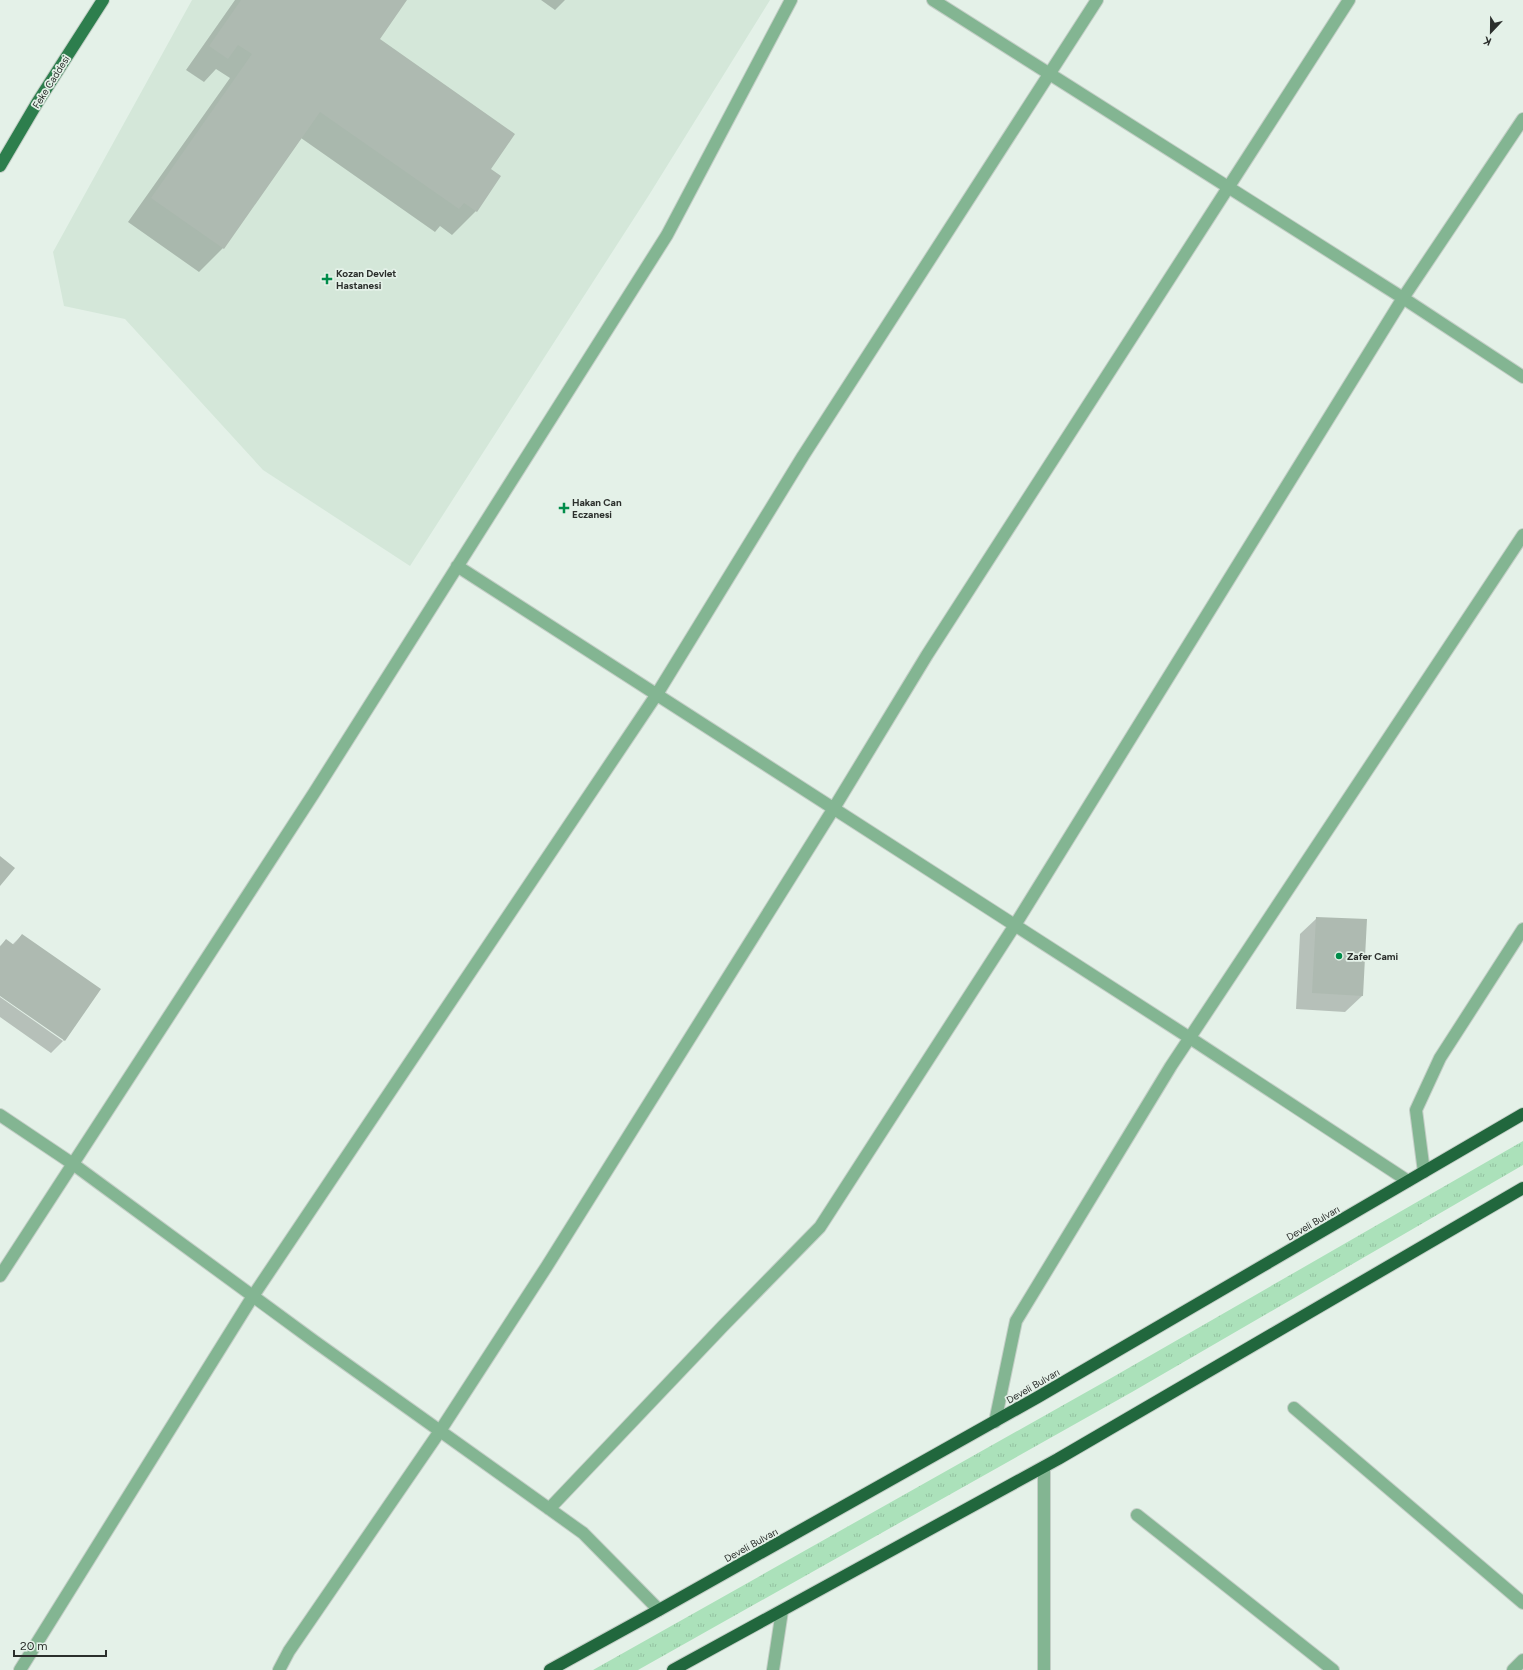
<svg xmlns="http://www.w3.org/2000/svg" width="1523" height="1670" viewBox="0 0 1523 1670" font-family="Figtree,sans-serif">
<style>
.built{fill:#d4e7d9}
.grass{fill:url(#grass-tufts)}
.shadow{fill:#0003}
.building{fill:#aebab1}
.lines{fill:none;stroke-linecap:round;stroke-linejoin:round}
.minor-casing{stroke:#c3cec6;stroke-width:14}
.major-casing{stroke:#c3cec6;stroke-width:14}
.highway-casing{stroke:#c3cec6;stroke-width:14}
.minor{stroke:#83b592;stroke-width:12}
.major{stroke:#2d7e4d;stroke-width:12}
.highway{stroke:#21673d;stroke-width:12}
.poi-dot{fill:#008c4a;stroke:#e4f1e8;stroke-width:1.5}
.labels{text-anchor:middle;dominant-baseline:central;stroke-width:3.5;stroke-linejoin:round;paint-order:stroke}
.street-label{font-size:10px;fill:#2b2f2c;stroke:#e4f1e8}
.poi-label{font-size:10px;font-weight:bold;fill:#2b2f2c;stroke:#e4f1e8;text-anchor:start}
</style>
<defs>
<pattern id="grass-tufts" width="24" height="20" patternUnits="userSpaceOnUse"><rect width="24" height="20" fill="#abe1ba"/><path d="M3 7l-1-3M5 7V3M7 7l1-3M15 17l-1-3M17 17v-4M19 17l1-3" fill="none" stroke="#93c1a0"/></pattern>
</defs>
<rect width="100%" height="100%" fill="#e4f1e8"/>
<!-- built -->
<path class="built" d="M192,0H770L649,195L410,566L263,470L125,319L64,306L53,252Z"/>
<!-- grass -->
<path class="grass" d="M1523,1141V1165L1132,1392L638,1670H593L1106,1381Z"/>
<!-- shadow -->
<path class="shadow" d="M235,0H406L378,39L490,169L476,211L452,235L440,226L435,232L301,138L223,248L199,272L128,222L230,78L216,69L204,82L186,70Z
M541,0H565L555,10Z
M1317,918L1362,996L1345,1012L1296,1009L1300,934Z
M22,935L64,1040L51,1053L0,1017V997L63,1041V1038L0,995V946L6,940L12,945Z"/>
<!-- building -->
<path class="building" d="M241,0H407L380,39L515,134L491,169L501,176L477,212L464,203L459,209L320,112L224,249L151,198L252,54L238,45L228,59L209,46Z
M0,856L15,868L0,886Z
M1316,917L1367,919L1363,996L1312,993Z
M22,934L101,989L65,1041L0,996V947L6,939L14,945Z"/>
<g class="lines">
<defs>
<path id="minor" d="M933,0L1403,298L1523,377
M457,566L1190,1038L1408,1181
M0,1115L73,1164L314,1341L583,1533L659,1610
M1424,1172L1416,1110L1440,1058L1523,929
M0,1276L314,793L667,235L791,0
M1294,1408L1523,1603
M995,1422L1016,1321L1171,1066L1523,535
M1044,1467V1670
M549,1509L723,1326L820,1227L1015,925L1403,298L1523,119
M1137,1515L1333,1670
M20,1670L253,1296L657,694L803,456L1097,0
M279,1670L289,1651L440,1431L547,1266L834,808L927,655L1349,0
M773,1670L782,1611
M1513,1670L1523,1660"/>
<path id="major" d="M0,166L37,103L103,0"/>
<path id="highway" d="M550,1670L659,1610L1038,1397L1523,1114
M673,1670L1058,1459L1523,1188"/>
</defs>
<!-- minor casing -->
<use href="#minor" class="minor-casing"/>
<!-- major casing -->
<use href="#major" class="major-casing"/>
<!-- highway casing -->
<use href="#highway" class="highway-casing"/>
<!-- minor -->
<use href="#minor" class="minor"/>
<!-- major -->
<use href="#major" class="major"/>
<!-- highway -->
<use href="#highway" class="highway"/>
</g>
<!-- markers -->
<g class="poi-dot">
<path d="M325 273h4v4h4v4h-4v4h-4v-4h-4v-4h4z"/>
<path d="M562 502h4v4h4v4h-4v4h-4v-4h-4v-4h4z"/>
<circle cx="1339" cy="956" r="4"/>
</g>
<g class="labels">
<!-- street labels -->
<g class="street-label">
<text transform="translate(51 82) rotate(-58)">Feke Caddesi</text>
<text transform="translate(1313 1223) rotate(-30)">Develi Bulvarı</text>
<text transform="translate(1033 1386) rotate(-30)">Develi Bulvarı</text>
<text transform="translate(751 1545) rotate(-29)">Develi Bulvarı</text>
</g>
<!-- poi labels -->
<g class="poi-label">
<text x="336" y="273">Kozan Devlet<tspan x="336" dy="12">Hastanesi</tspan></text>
<text x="572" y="502">Hakan Can<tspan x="572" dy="12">Eczanesi</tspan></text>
<text x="1347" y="956">Zafer Cami</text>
</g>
</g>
<!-- north arrow -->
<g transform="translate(1491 32) rotate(202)" stroke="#e4f1e8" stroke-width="3" paint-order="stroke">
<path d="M0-3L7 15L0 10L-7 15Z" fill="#2b2f2c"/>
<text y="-6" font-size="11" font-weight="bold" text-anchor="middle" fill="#2b2f2c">K</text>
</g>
<!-- scale -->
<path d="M14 1650v6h92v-6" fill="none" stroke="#2b2f2c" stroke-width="2"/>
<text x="20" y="1650" font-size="12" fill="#2b2f2c" stroke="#e4f1e8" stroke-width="3" paint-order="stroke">20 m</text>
</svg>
